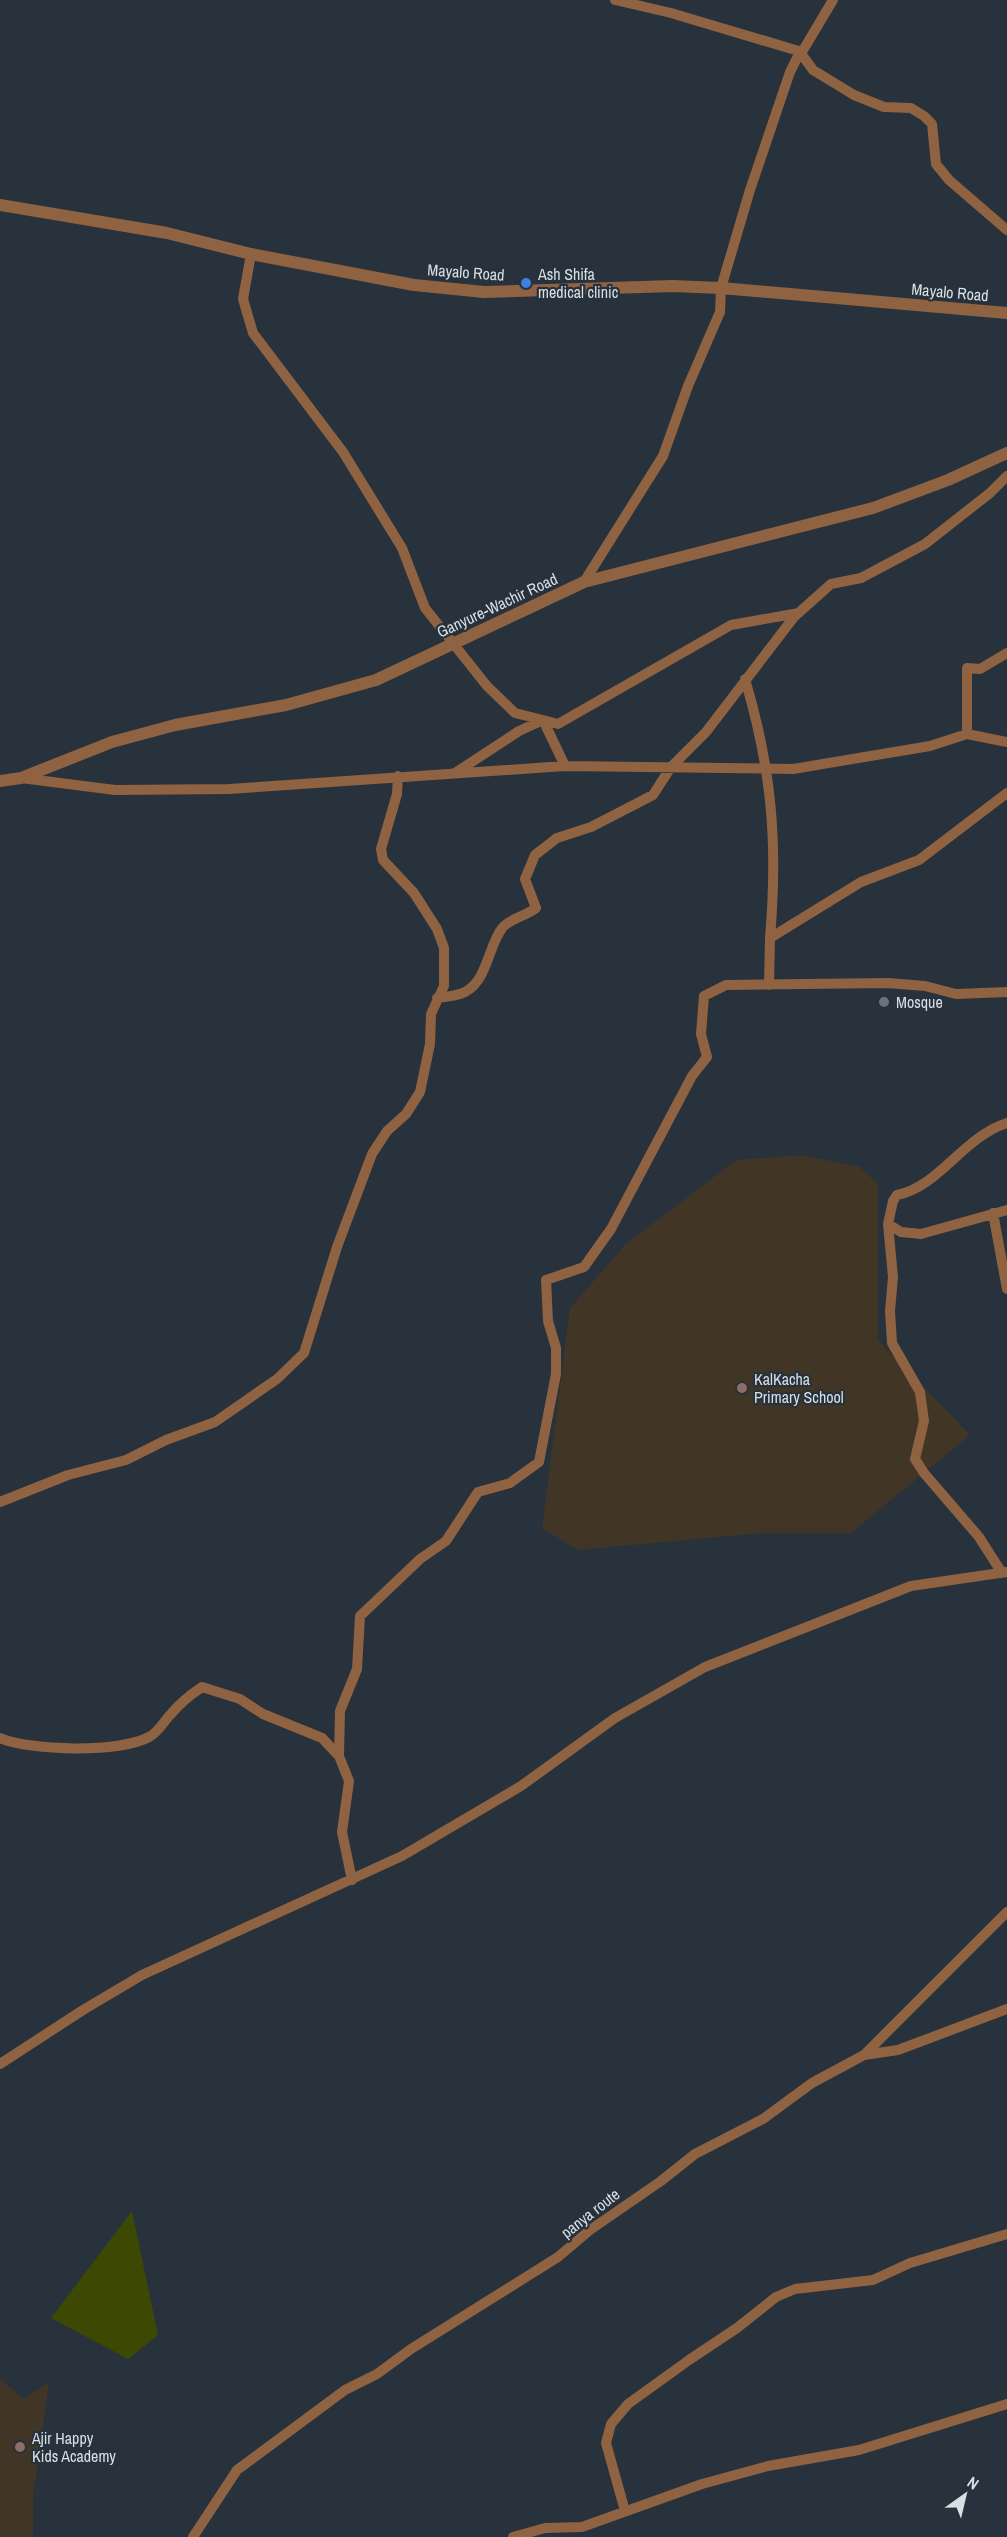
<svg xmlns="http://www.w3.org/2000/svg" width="1007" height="2537" viewBox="0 0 1007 2537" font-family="'Archivo Narrow',sans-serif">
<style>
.education{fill:#413626}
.green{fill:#3d4803}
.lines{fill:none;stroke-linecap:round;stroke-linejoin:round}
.minor{stroke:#8f6241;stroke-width:10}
.tertiary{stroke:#8f6241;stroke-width:12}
.shop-dot{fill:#3f7fe0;stroke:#27323c;stroke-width:2}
.worship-dot{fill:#6b7280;stroke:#27323c;stroke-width:2}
.education-dot{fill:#8d6e63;stroke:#27323c;stroke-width:2}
.labels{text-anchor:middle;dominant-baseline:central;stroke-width:4.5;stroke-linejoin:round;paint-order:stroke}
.street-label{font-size:16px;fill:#d8dfe5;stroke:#27323c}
.poi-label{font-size:16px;fill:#d8dfe5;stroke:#27323c;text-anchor:start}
</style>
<rect width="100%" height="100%" fill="#27323c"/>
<!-- education -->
<path class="education" d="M801,1155L860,1167L878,1184V1340L970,1435L851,1533H762L578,1550L542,1528L570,1308L626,1244L736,1160Z
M0,2379L24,2399L49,2382L33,2496V2537H0Z"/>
<!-- green -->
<path class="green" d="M132,2211L158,2335L128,2359L51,2318Z"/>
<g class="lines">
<!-- minor -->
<path class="minor" d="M615,0L671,13L802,52L833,0
M251,254L243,299L253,333L343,452L402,548L425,608L487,686L515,713L543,720L565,766
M584,582L663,456L688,386L720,312L721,288L750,190L790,72L800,52L813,70L854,95L884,107L911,108L924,116L932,124L936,164L949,180L1007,230
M745,679C772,770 778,844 770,938
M967,734V668L980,669L1007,653
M455,773L519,731L543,720L558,724L731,625L799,613
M21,778L115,790L229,789L565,766L793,769L930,746L967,734L1007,742
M769,985L770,938L861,882L919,860L1007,793
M437,998C446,997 457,996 465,992C488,980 488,945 503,927C511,918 526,916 536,908L525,879L535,855L557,838L591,827L653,795L671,767L706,732L794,617L831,584L861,578L925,544L990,493L1007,476
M993,1213L1007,1289
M888,1224L901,1232L921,1234L1007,1210
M0,1502L68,1475L126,1460L166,1440L215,1422L277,1379L304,1353L337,1247L372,1154L387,1131L406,1114L420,1092L430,1044L431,1014L444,986V948L437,929L414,893L383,860L381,849L397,794L398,776
M1002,1573L979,1537L924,1473L915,1459L924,1421L920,1392L892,1343L890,1311L893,1277L888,1224L893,1201L897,1195C939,1187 963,1137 1007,1123
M0,1738C31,1751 119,1753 149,1737C158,1733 164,1721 171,1714C180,1703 190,1695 202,1687L240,1699L263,1714L322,1738L339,1756
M352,1880L342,1832L349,1781L339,1756L340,1711L357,1669L360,1616L420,1559L446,1541L478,1492L510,1483L539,1462L556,1374V1348L548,1321L546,1280L584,1267L611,1229L692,1076L707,1057L701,1034L704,996L726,985L888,983L925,986L956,994L1007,992
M864,2055L898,2050L1007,2009
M0,2064L83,2010L142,1975L402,1856L521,1786L615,1718L705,1667L911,1586L1007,1572
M625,2511L606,2443L611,2424L628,2404L689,2360L737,2328L776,2297L795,2289L873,2280L910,2263L1007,2234
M193,2537L237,2470L345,2390L377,2374L411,2349L558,2257L590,2230L661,2181L695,2154L763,2119L812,2083L864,2055L1007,1912
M513,2537L545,2528L582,2527L702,2484L768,2466L859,2450L1007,2404"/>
<!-- tertiary -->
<path class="tertiary" d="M0,205L167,233L251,254L414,285L484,292L672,286L721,288L1007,313
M0,781L21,778L112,742L175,725L286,705L376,680L584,582L873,508L948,480L1007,453"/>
</g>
<!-- markers -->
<circle class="shop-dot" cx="526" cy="283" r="6"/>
<circle class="worship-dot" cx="884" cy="1002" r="6"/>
<g class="education-dot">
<circle cx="742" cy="1388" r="6"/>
<circle cx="20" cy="2447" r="6"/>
</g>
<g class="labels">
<!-- street labels -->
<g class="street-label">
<text transform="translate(466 272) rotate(4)">Mayalo Road</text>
<text transform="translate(950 292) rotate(5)">Mayalo Road</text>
<text transform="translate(497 605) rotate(-25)">Ganyure-Wachir Road</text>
<text transform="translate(590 2213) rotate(-38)">panya route</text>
</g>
<!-- poi labels -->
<g class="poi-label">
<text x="538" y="274">Ash Shifa<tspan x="538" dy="18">medical clinic</tspan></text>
<text x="896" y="1002">Mosque</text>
<text x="754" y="1379">KalKacha<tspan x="754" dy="18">Primary School</tspan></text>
<text x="32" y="2438">Ajir Happy<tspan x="32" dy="18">Kids Academy</tspan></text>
</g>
</g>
<!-- north arrow -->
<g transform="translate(965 2495) rotate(34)" stroke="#27323c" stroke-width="4.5" paint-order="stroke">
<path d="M0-4.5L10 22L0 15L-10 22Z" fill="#d8dfe5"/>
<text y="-9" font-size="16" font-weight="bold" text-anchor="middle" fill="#d8dfe5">N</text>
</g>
</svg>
